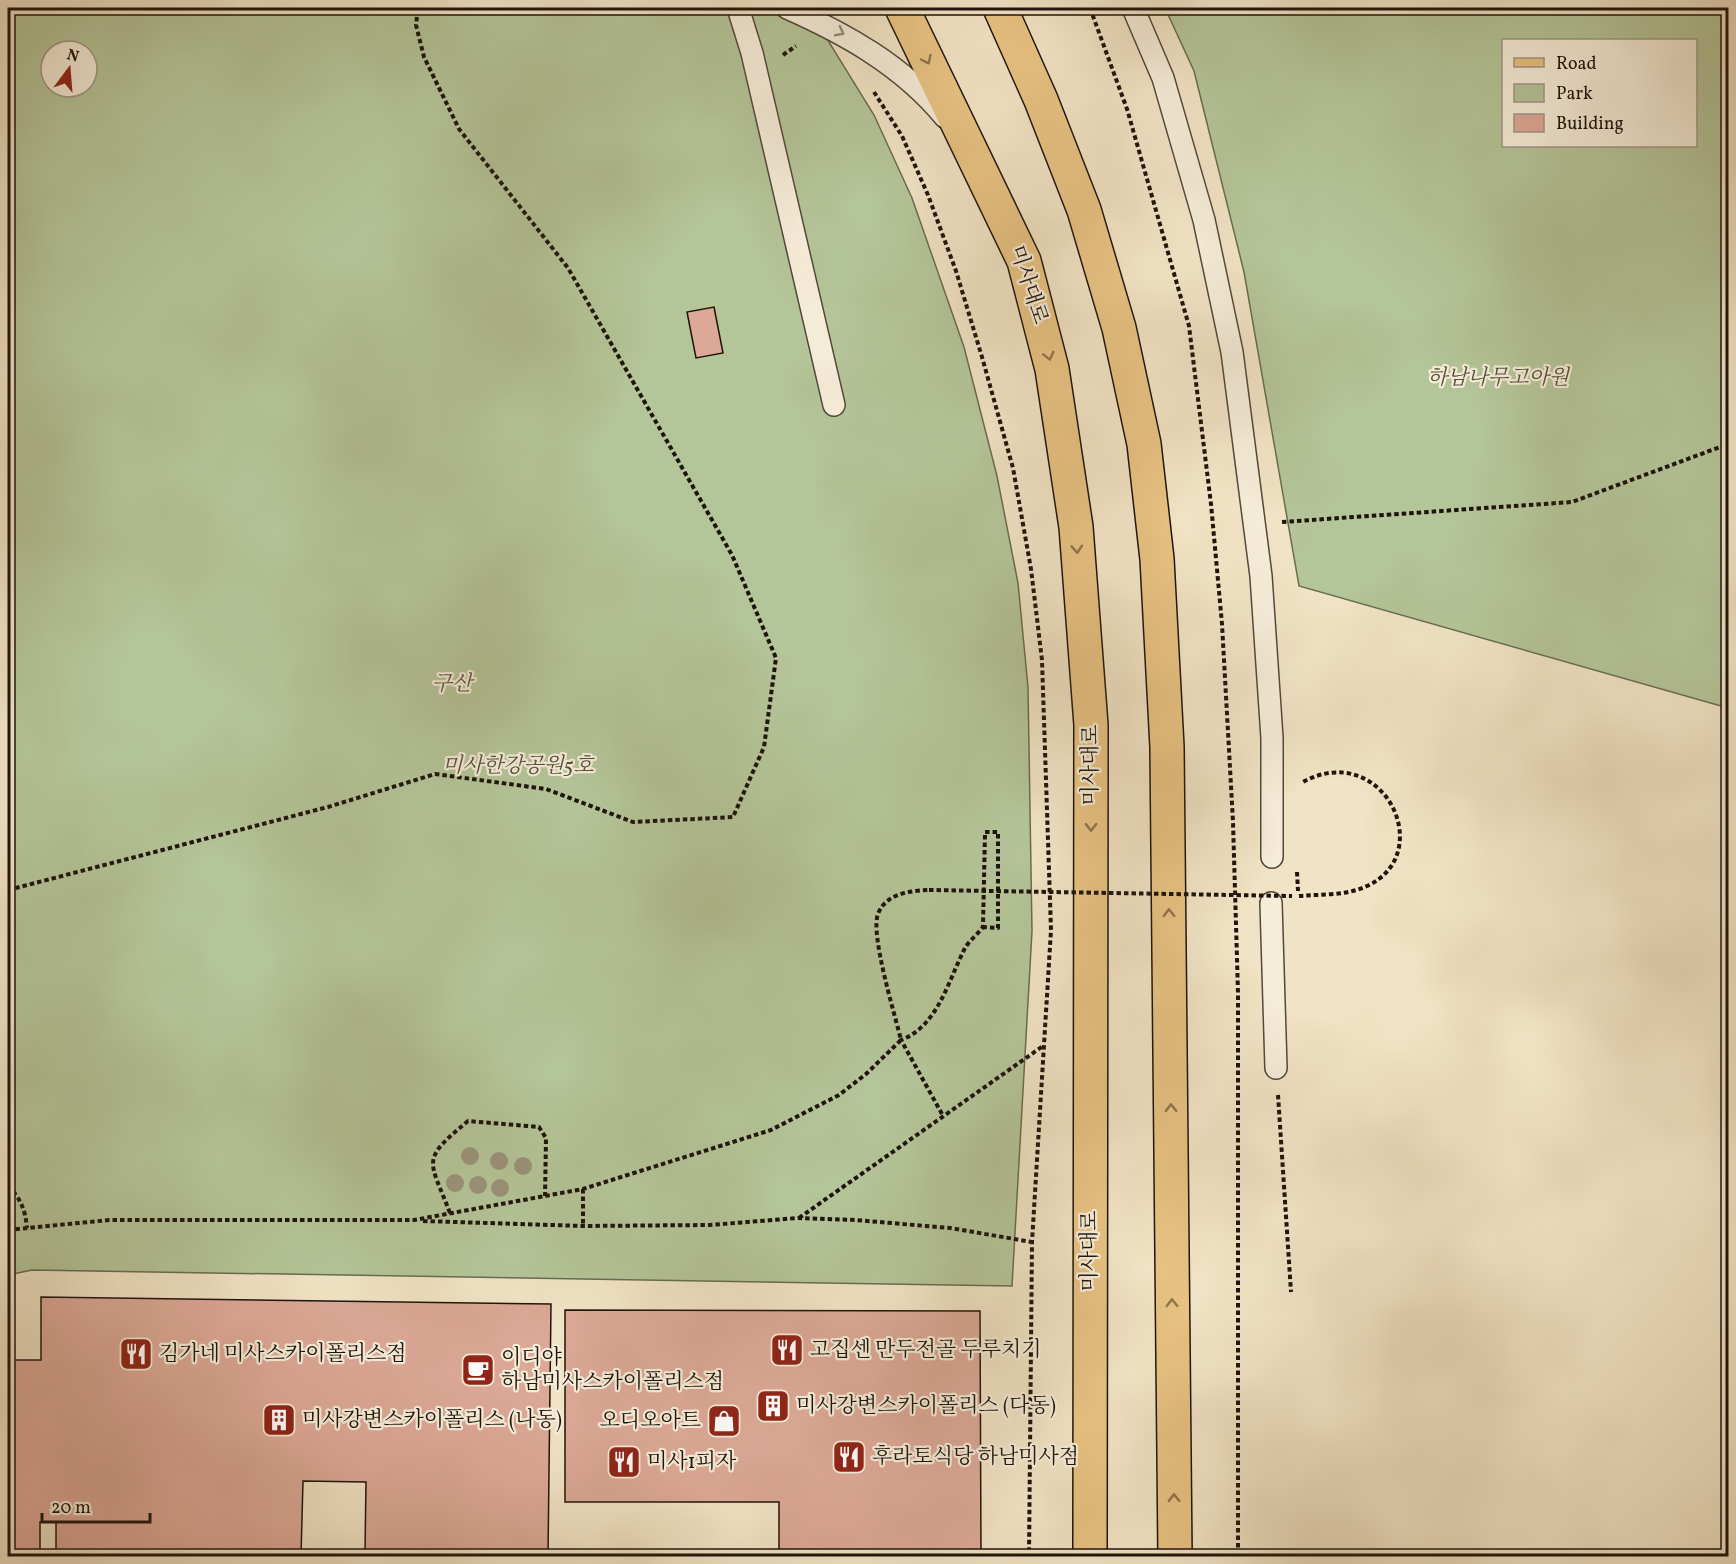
<svg xmlns="http://www.w3.org/2000/svg" width="1736" height="1564" viewBox="0 0 1736 1564" font-family="Vollkorn,'Noto Serif KR',serif">
<style>
.green{fill:#b4c599;stroke:#686c52;stroke-width:1.5;fill-rule:evenodd}
.building{fill:#dca897;stroke:#1d140c;stroke-width:1.5}
.lines{fill:none;stroke-linecap:round;stroke-linejoin:round}
.service-casing{stroke:#52483a;stroke-width:24}
.primary-casing{stroke:#1d140c;stroke-width:36}
.path{stroke:#1d140c;stroke-width:4;stroke-dasharray:4.5 3;stroke-linecap:butt}
.service{stroke:#f6edd9;stroke-width:21}
.primary{stroke:#e8c282;stroke-width:33}
.path-bridge{stroke:#1d140c;stroke-width:4;stroke-dasharray:4.5 3;stroke-linecap:butt}
.tree{fill:#9a937a}
.oneway{stroke:#948b7d}
.oneway2{stroke:#8d744d}
.labels{text-anchor:middle;dominant-baseline:central;stroke-width:4.5;stroke-linejoin:round;paint-order:stroke}
.street-label{font-size:21px;fill:#1d140c;stroke:#f6edd9}
.park-label{font-size:21px;font-style:italic;fill:#52523d;stroke:#f6edd9}
.poi-label{font-size:21px;fill:#1d140c;stroke:#f6edd9;text-anchor:start}
</style>
<rect width="100%" height="100%" fill="#f1e3c5"/>
<filter id="stains"><feTurbulence type="fractalNoise" baseFrequency=".00333" numOctaves="4"/><feColorMatrix values="0 0 0 0 .2 0 0 0 0 .09 0 0 0 0 .02 0 0 0 .5 -.17"/></filter>
<radialGradient id="worn" r=".72"><stop offset=".6" stop-color="#630" stop-opacity="0"/><stop offset="1" stop-color="#630" stop-opacity=".3"/></radialGradient>
<!-- green -->
<path class="green" d="M8,8H808L874,115L912,198L964,347L997,476L1018,583L1028,687L1032,931L1012,1286L32,1270L8,1275ZM51,51H87V87H51Z
M1165,8H1728V708L1299,586L1244,272L1194,71ZM1504,40H1696V146H1504Z"/>
<!-- building -->
<path class="building" d="M714,307L723,353L696,358L687,312Z
M41,1297L551,1304L548,1556H336V1551L365,1552L366,1482L303,1481L301,1556H56V1522H40V1556H8V1360H41Z
M565,1310L980,1311L981,1556H779V1502H565Z"/>
<g class="lines">
<defs>
<path id="service" d="M738,8L752,53L834,405
M787,8C846,34 903,66 945,117
M1133,8L1163,78L1204,220L1232,352L1261,576L1272,738V857
M1271,903L1276,1068"/>
<path id="primary" d="M902,8L1024,261L1052,369L1076,527L1091,725L1090,1556
M1000,8L1041,100L1084,210L1119,328L1144,444L1157,559L1167,747L1175,1556"/>
</defs>
<!-- service casing -->
<use href="#service" class="service-casing"/>
<!-- primary casing -->
<use href="#primary" class="primary-casing"/>
<!-- path -->
<path class="path" d="M1090,8L1127,109L1189,326L1211,504L1222,624L1233,822L1238,993V1556
M783,55L796,46
M874,92L902,136L928,195L956,271L982,357L1013,468L1031,569L1042,660L1051,930L1032,1242L1029,1556
M1282,522L1572,502L1728,444
M1297,872L1298,891
M8,890L328,807L435,774L546,789L633,822L733,817L764,747L776,658L732,555L568,268L459,129L424,57L416,25L418,8
M1299,896C1321,894 1346,896 1367,886C1439,853 1382,737 1301,783
M1278,1095L1291,1292
M942,1114L901,1040C938,1026 948,981 965,948C969,941 978,934 983,927L985,832H998V928L983,927
M8,1186C21,1199 25,1209 27,1228
M583,1189V1226
M450,1213C429,1158 420,1161 468,1121L539,1127L546,1138L545,1196
M799,1218L1043,1046
M423,1221L583,1226L710,1225L798,1218L855,1220L950,1228L1032,1242
M8,1230L109,1220H414L583,1189L771,1130L839,1095L866,1074L901,1040C895,1015 870,934 878,914C886,893 910,891 929,890"/>
<!-- service -->
<use href="#service" class="service"/>
<!-- primary -->
<use href="#primary" class="primary"/>
<!-- path-bridge -->
<path class="path-bridge" d="M929,890L1292,896"/>
</g>
<!-- trees -->
<g class="tree">
<circle cx="470" cy="1156" r="9"/>
<circle cx="499" cy="1161" r="9"/>
<circle cx="523" cy="1166" r="9"/>
<circle cx="455" cy="1183" r="9"/>
<circle cx="478" cy="1185" r="9"/>
<circle cx="500" cy="1188" r="9"/>
</g>
<!-- one-way arrows -->
<defs><path id="oneway-chevron" d="M-2-3.5L2.5 0L-2 3.5" fill="none" stroke-width="1.6" stroke-linecap="round" stroke-linejoin="round" transform="scale(1.5)"/></defs>
<use class="oneway" href="#oneway-chevron" transform="translate(840 32) rotate(28)"/>
<g class="oneway2">
<use href="#oneway-chevron" transform="translate(927 60) rotate(65)"/>
<use href="#oneway-chevron" transform="translate(1049 356) rotate(76)"/>
<use href="#oneway-chevron" transform="translate(1077 549) rotate(86)"/>
<use href="#oneway-chevron" transform="translate(1091 827) rotate(90)"/>
<use href="#oneway-chevron" transform="translate(1169 913) rotate(-91)"/>
<use href="#oneway-chevron" transform="translate(1171 1108) rotate(-91)"/>
<use href="#oneway-chevron" transform="translate(1172 1303) rotate(-91)"/>
<use href="#oneway-chevron" transform="translate(1174 1498) rotate(-91)"/>
</g>
<!-- icons -->
<defs>
<symbol id="restaurant-square" viewBox="-11 -11 22 22"><rect x="-9" y="-9" width="18" height="18" rx="4" fill="#8f2418" stroke="#f6edd9"/><path d="M-5-6h1v4h1v-4h1v4h1v-4h1v5L-1.5 .5V6h-2V.5L-5-1ZM5-6V6H3V1.5H1.5Q1.5-4 5-6Z" fill="#fff"/></symbol>
<symbol id="cafe-square" viewBox="-11 -11 22 22"><rect x="-9" y="-9" width="18" height="18" rx="4" fill="#8f2418" stroke="#f6edd9"/><path d="M-5.5-4.5H6V0H3Q3 3.5 0 3.5H-2.5Q-5.5 3.5-5.5 0ZM3-3.2v2h1.7v-2ZM-6 4.5H4V6H-6Z" fill="#fff"/></symbol>
<symbol id="building-square" viewBox="-11 -11 22 22"><rect x="-9" y="-9" width="18" height="18" rx="4" fill="#8f2418" stroke="#f6edd9"/><path d="M-4-6H4V6H1V3H-1V6H-4ZM-2.5-4.3h1.7v1.8h-1.7ZM.8-4.3h1.7v1.8H.8ZM-2.5-1h1.7V.8h-1.7ZM.8-1h1.7V.8H.8Z" fill="#fff"/></symbol>
<symbol id="shop-square" viewBox="-11 -11 22 22"><rect x="-9" y="-9" width="18" height="18" rx="4" fill="#8f2418" stroke="#f6edd9"/><path d="M-5-2.5h2.3a2.7 3.5 0 0 1 5.4 0H5L5.5 6h-11ZM-1.5-2.5h3a1.5 2.3 0 0 0-3 0Z" fill="#fff"/></symbol>
</defs>
<g fill-rule="evenodd">
<use href="#restaurant-square" x="768" y="1331" width="38" height="38"/>
<use href="#restaurant-square" x="117" y="1335" width="38" height="38"/>
<use href="#cafe-square" x="459" y="1351" width="38" height="38"/>
<use href="#building-square" x="754" y="1387" width="38" height="38"/>
<use href="#building-square" x="260" y="1401" width="38" height="38"/>
<use href="#shop-square" x="705" y="1402" width="38" height="38"/>
<use href="#restaurant-square" x="830" y="1438" width="38" height="38"/>
<use href="#restaurant-square" x="605" y="1443" width="38" height="38"/>
</g>
<g class="labels">
<!-- street labels -->
<g class="street-label">
<text transform="translate(1028 285) rotate(72)">미사대로</text>
<text transform="translate(1091 765) rotate(-90)">미사대로</text>
<text transform="translate(1090 1251) rotate(-90)">미사대로</text>
</g>
<!-- park labels -->
<g class="park-label">
<text x="1498" y="378">하남나무고아원</text>
<text x="452" y="684">구산</text>
<text x="518" y="766">미사한강공원5호</text>
</g>
<!-- poi labels -->
<g class="poi-label">
<text x="810" y="1350">고집센 만두전골 두루치기</text>
<text x="159" y="1354">김가네 미사스카이폴리스점</text>
<text x="501" y="1358">이디야<tspan x="501" dy="24">하남미사스카이폴리스점</tspan></text>
<text x="796" y="1406">미사강변스카이폴리스 (다동)</text>
<text x="302" y="1420">미사강변스카이폴리스 (나동)</text>
<text x="701" y="1421" text-anchor="end">오디오아트</text>
<text x="872" y="1457">후라토식당 하남미사점</text>
<text x="647" y="1462">미사1피자</text>
</g>
</g>
<!-- margin -->
<rect width="1736" height="1564" fill="none" stroke="#f1e3c5" stroke-width="30"/>
<rect x="9" y="9" width="1718" height="1546" fill="none" stroke="#1d140c" stroke-width="3"/>
<rect x="15" y="15" width="1706" height="1534" fill="none" stroke="#1d140c" stroke-width="1.5"/>
<!-- legend -->
<rect x="1502" y="39" width="195" height="108" fill="#f6edd9" stroke="#9f9687" stroke-width="1.5"/>
<rect x="1514" y="58" width="30" height="9" fill="#e8c282" stroke="#9f9687" stroke-width="1.5"/>
<text x="1556" y="69" font-size="18" fill="#1d140c">Road</text>
<rect x="1514" y="84" width="30" height="18" fill="#b4c599" stroke="#9f9687" stroke-width="1.5"/>
<text x="1556" y="99" font-size="18" fill="#1d140c">Park</text>
<rect x="1514" y="114" width="30" height="18" fill="#dca897" stroke="#9f9687" stroke-width="1.5"/>
<text x="1556" y="129" font-size="18" fill="#1d140c">Building</text>
<!-- north arrow -->
<g transform="translate(69 69) rotate(16)"><circle r="28" fill="#f6edd9" stroke="#9f9687" stroke-width="1.5"/>
<path d="M0-4.5L10 22L0 15L-10 22Z" fill="#8f2418"/>
<text y="-9" font-size="16" font-weight="bold" text-anchor="middle" fill="#1d140c">N</text>
</g>
<!-- scale -->
<path d="M42 1513v9h108v-9" fill="none" stroke="#1d140c" stroke-width="3"/>
<text x="51" y="1513" font-size="18" fill="#1d140c" stroke="#f6edd9" stroke-width="4.5" paint-order="stroke">20 m</text>
<rect width="100%" height="100%" filter="url(#stains)"/>
<rect width="100%" height="100%" fill="url(#worn)"/>
</svg>
